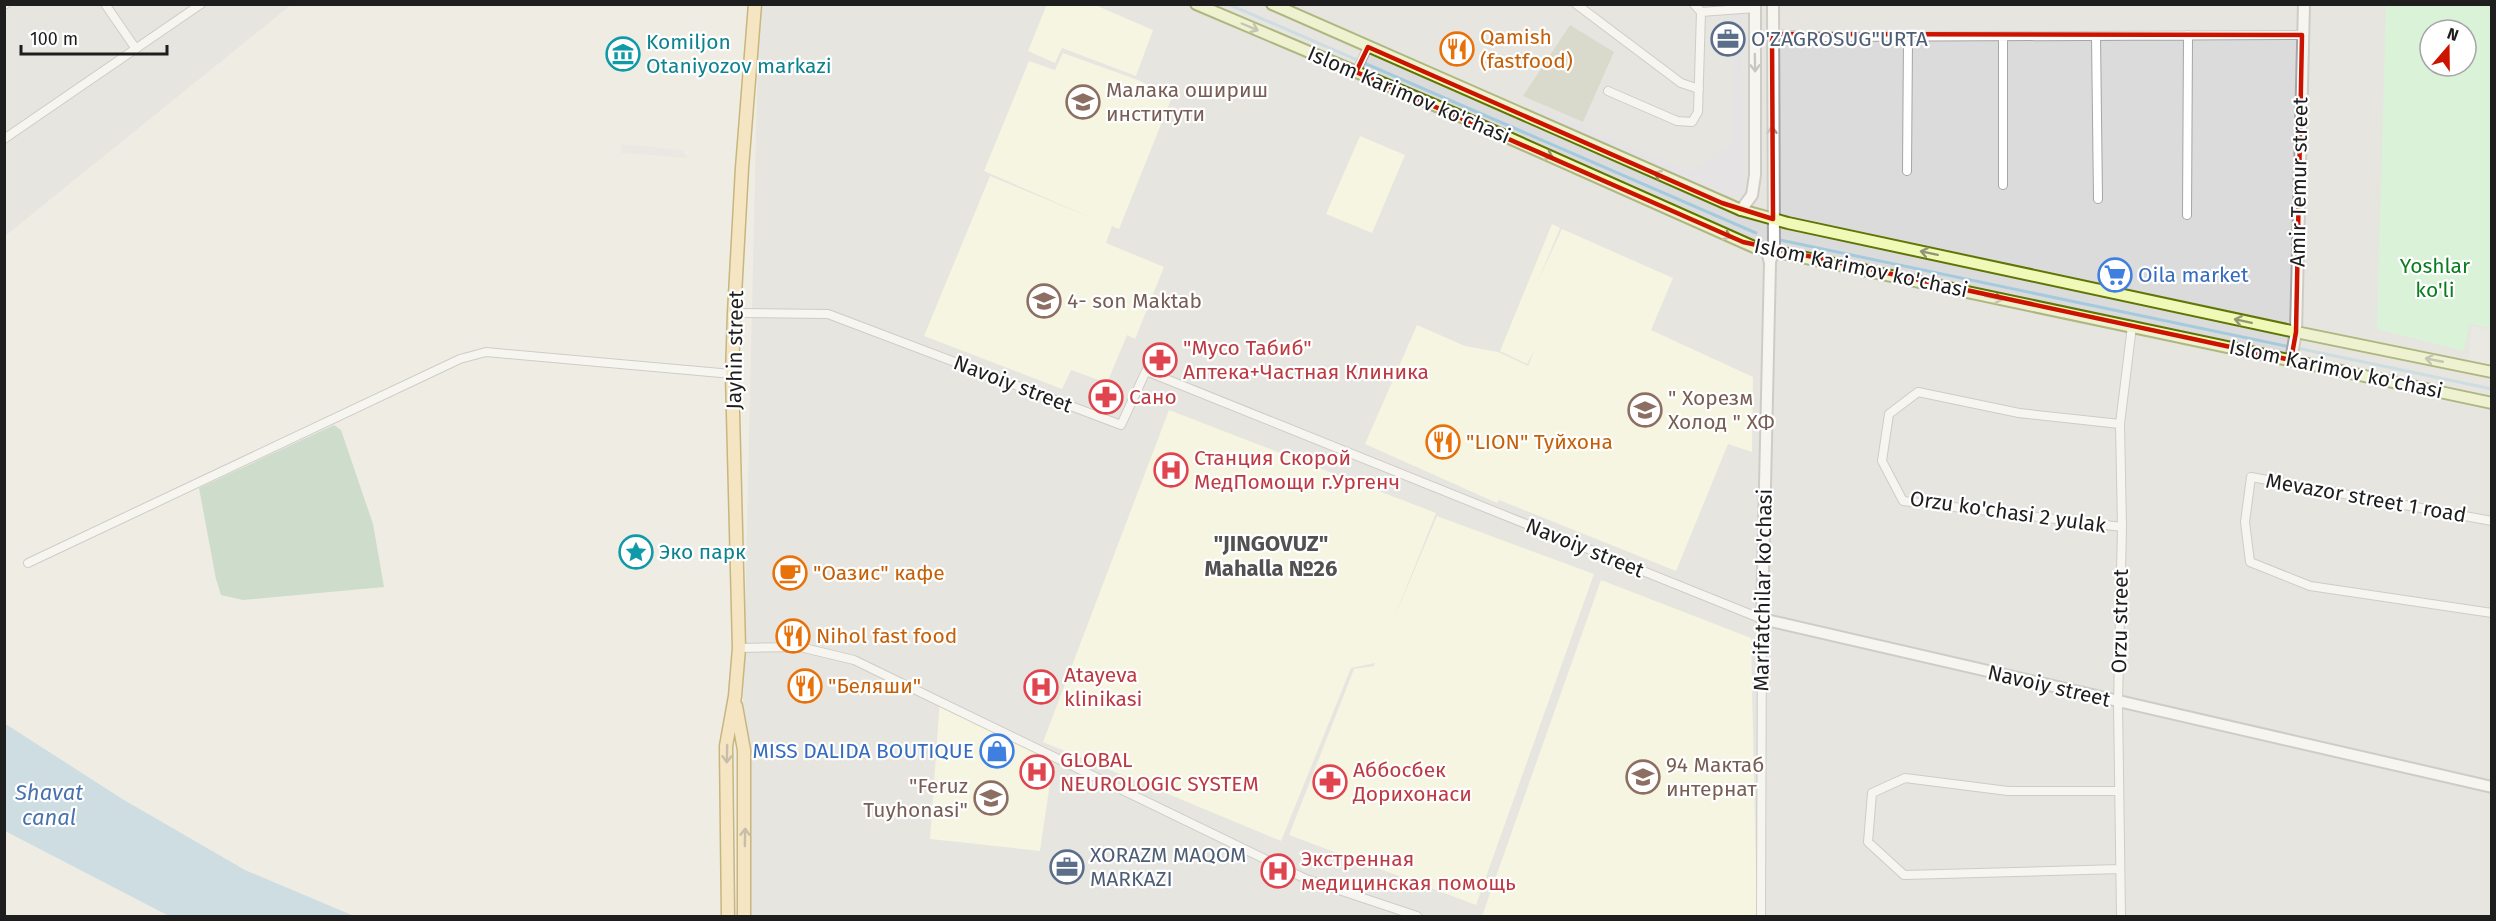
<svg xmlns="http://www.w3.org/2000/svg" width="2496" height="921" viewBox="0 0 2496 921" font-family="'Fira Sans',sans-serif">
<style>
.residential{fill:#dcdbdb;fill-rule:evenodd}
.education{fill:#fcffdd}
.construction{fill:#c2c4af}
.cemetery{fill:#a5c8ae}
.park{fill:#c1f9cb;fill-rule:evenodd}
.parking{fill:#e2e2e2}
.plaza{fill:#d9d8e5}
.water{fill:#a4cbdd}
.lines{fill:none;stroke-linecap:round;stroke-linejoin:round}
.stream{stroke:#a4cbdd;stroke-width:3}
.minor-casing{stroke:#a5a5a5;stroke-width:10}
.tertiary-casing{stroke:#a5a5a5;stroke-width:14}
.secondary-casing{stroke:#5f7505;stroke-width:14}
.primary-casing{stroke:#987400;stroke-width:15}
.minor{stroke:#fff;stroke-width:8}
.tertiary{stroke:#fff;stroke-width:10}
.secondary{stroke:#f0f9b8;stroke-width:10}
.primary{stroke:#fcdb9c;stroke-width:12}
.oneway{stroke:#929673}
.oneway2{stroke:#9a9a9a}
.oneway3{stroke:#988663}
.marked{fill:none;stroke:#cc1300;stroke-width:4.5;stroke-linejoin:round}
.labels{text-anchor:middle;dominant-baseline:central;stroke-width:4.5;stroke-linejoin:round;paint-order:stroke}
.food-label{font-size:21px;fill:#c56008;stroke:#fff;text-anchor:start}
.service-label{font-size:21px;fill:#4e5e75;stroke:#fff;text-anchor:start}
.culture-label{font-size:21px;fill:#0d838f;stroke:#fff;text-anchor:start}
.education-label{font-size:21px;fill:#785e54;stroke:#fff;text-anchor:start}
.street-label{font-size:21px;fill:#1e1e1e;stroke:#fff}
.park-label{font-size:21px;fill:#0b7d1f;stroke:#fff}
.shop-label{font-size:21px;fill:#366cbe;stroke:#fff;text-anchor:start}
.health-label{font-size:21px;fill:#be3a42;stroke:#fff;text-anchor:start}
.neighbourhood-label{font-size:22px;font-weight:bold;fill:#515151;stroke:#fff}
.water-label{font-size:22px;font-style:italic;fill:#4a73ae;stroke:#fff}
</style>
<rect width="100%" height="100%" fill="#efece4"/>
<!-- residential -->
<path class="residential" d="M5,5H291L5,236Z
M759,5H2491V916H738ZM2430,30H2466V66H2430Z"/>
<!-- education -->
<path class="education" d="M1047,4L1095,5L1153,30L1136,76L1062,48L1055,63L1028,51Z
M1063,53L1138,80L1172,97L1119,229L1112,226L1106,243L1164,267L1135,339L1127,335L1107,383L1071,370L1062,389L924,336L990,176L1094,219L984,171L1029,61L1055,70Z
M1360,136L1405,155L1372,233L1326,214Z
M1552,224L1560,228L1538,281L1562,229L1673,278L1651,330L1753,377L1752,452L1728,444L1676,571L1499,500L1497,503L1365,444L1417,325L1465,346L1498,352L1528,366L1534,351L1527,364L1500,351Z
M1169,410L1436,513L1393,621L1437,516L1594,574L1476,905L1289,835L1354,669L1374,666L1375,663L1351,668L1281,841L1043,742Z
M1601,580L1751,638L1757,916H1482Z
M940,699L1054,756L1040,851L930,839Z"/>
<!-- construction -->
<path class="construction" d="M1570,25L1614,52L1583,122L1523,96Z"/>
<!-- cemetery -->
<path class="cemetery" d="M334,425L341,430L373,524L384,587L243,600L221,595L216,579L199,488Z"/>
<!-- park -->
<path class="park" d="M2386,5H2491V328L2469,324L2464,351L2377,329ZM2430,30H2466V66H2430Z"/>
<!-- parking -->
<path class="parking" d="M622,144L682,150L688,158L621,153Z
M2472,326L2491,330V365L2468,360Z"/>
<!-- plaza -->
<path class="plaza" d="M1732,5H1741L1744,174L1743,192L1739,197L1732,200L1533,112L1536,106L1691,172L1733,142Z"/>
<!-- water -->
<path class="water" d="M4,723L124,800L245,870L354,916H169L5,831Z"/>
<g class="lines">
<!-- stream -->
<path class="stream" d="M1228,4L1756,233
M1780,240L2290,347
M2297,348L2492,389"/>
<defs>
<path id="minor" d="M105,4L136,49
M1576,4L1681,83L1699,89
M1694,4L1701,12
M4,5L6,4
M1772,34L1824,37L2302,35
M2096,36L2098,199
M2003,37V185
M1356,72L1368,47
M1608,91L1677,121L1692,122L1698,112L1701,12L1755,8
M4,139L201,4
M1907,171L1908,37
M2187,215L2188,35
M734,313L828,314L1121,425L1146,371L1762,619L1761,916
M2120,424L2019,413L1918,392L1889,414L1882,461L1903,501L2122,527
M2492,521L2251,477L2245,522L2250,562L2310,586L2492,613
M28,563L460,359L486,352L732,374
M739,648L800,647L854,660L1306,879L1417,916
M2119,791H2008L1905,778L1872,793L1868,842L1904,875L2120,869
M2121,916L2118,703L2122,527L2120,424L2132,326"/>
<path id="tertiary" d="M1741,210L1752,195L1755,175V4
M1767,251L1770,263L1762,619L2492,787
M1771,259L1774,252L1773,4
M2291,360L2296,332L2304,4"/>
<path id="secondary" d="M1196,4L1453,113L1754,247L2492,403
M1272,4L1741,210L1788,223L2296,332L2492,372"/>
<path id="primary" d="M736,706L744,750V916
M728,916L726,746L735,696L739,648L732,374L734,313L742,168L755,4"/>
</defs>
<!-- minor casing -->
<use href="#minor" class="minor-casing"/>
<!-- tertiary casing -->
<use href="#tertiary" class="tertiary-casing"/>
<!-- secondary casing -->
<use href="#secondary" class="secondary-casing"/>
<!-- primary casing -->
<use href="#primary" class="primary-casing"/>
<!-- minor -->
<use href="#minor" class="minor"/>
<!-- tertiary -->
<use href="#tertiary" class="tertiary"/>
<!-- secondary -->
<use href="#secondary" class="secondary"/>
<!-- primary -->
<use href="#primary" class="primary"/>
</g>
<!-- one-way arrows -->
<defs><path id="oneway-shaft" d="M-6 0H5M1.5-3L5.5 0L1.5 3" fill="none" stroke-width="1.6" stroke-linecap="round" stroke-linejoin="round" transform="scale(1.5)"/></defs>
<g class="oneway">
<use href="#oneway-shaft" transform="translate(1250 27) rotate(23)"/>
<use href="#oneway-shaft" transform="translate(1545 154) rotate(24)"/>
<use href="#oneway-shaft" transform="translate(1662 176) rotate(-156)"/>
<use href="#oneway-shaft" transform="translate(1723 234) rotate(24)"/>
<use href="#oneway-shaft" transform="translate(1929 253) rotate(-168)"/>
<use href="#oneway-shaft" transform="translate(1994 298) rotate(12)"/>
<use href="#oneway-shaft" transform="translate(2243 321) rotate(-168)"/>
<use href="#oneway-shaft" transform="translate(2434 360) rotate(-169)"/>
</g>
<g class="oneway2">
<use href="#oneway-shaft" transform="translate(1755 63) rotate(89)"/>
<use href="#oneway-shaft" transform="translate(1772 135) rotate(-90)"/>
</g>
<g class="oneway3">
<use href="#oneway-shaft" transform="translate(727 754) rotate(91)"/>
<use href="#oneway-shaft" transform="translate(745 837) rotate(-89)"/>
</g>
<!-- marked area -->
<path d="M0 0H2496V921H0ZM1772,34L2302,35L2296,332L2291,360L1743,242L1356,72L1368,47L1722,203L1773,219Z" fill="#efece4" fill-opacity=".55" fill-rule="evenodd"/>
<path class="marked" d="M1772,34L2302,35L2296,332L2291,360L1743,242L1356,72L1368,47L1722,203L1773,219Z"/>
<!-- icons -->
<defs>
<symbol id="office-ring" viewBox="-11 -11 22 22"><circle r="9.5" fill="#fff" stroke="#5c6f8a" stroke-width="1.5"/><path d="M-6-3h4V-5.5h4V-3h4V5H-6ZM-1-4.5V-3h2v-1.5ZM-6 0V1H6V0Z" fill="#5c6f8a"/></symbol>
<symbol id="restaurant-ring" viewBox="-11 -11 22 22"><circle r="9.5" fill="#fff" stroke="#e8710a" stroke-width="1.5"/><path d="M-5-6h1v4h1v-4h1v4h1v-4h1v5L-1.5 .5V6h-2V.5L-5-1ZM5-6V6H3V1.5H1.5Q1.5-4 5-6Z" fill="#e8710a"/></symbol>
<symbol id="museum-ring" viewBox="-11 -11 22 22"><circle r="9.5" fill="#fff" stroke="#0f9aa8" stroke-width="1.5"/><path d="M0-6L6-3V-2H-6V-3ZM-5-1h2V3h-2ZM-1-1h2V3h-2ZM3-1h2V3H3ZM-6 4H6V6H-6Z" fill="#0f9aa8"/></symbol>
<symbol id="school-ring" viewBox="-11 -11 22 22"><circle r="9.5" fill="#fff" stroke="#8d6e63" stroke-width="1.5"/><path d="M0-5L7-2L0 1L-7-2ZM-4 1L0 2.5L4 1V4Q0 6-4 4Z" fill="#8d6e63"/></symbol>
<symbol id="supermarket-ring" viewBox="-11 -11 22 22"><circle r="9.5" fill="#fff" stroke="#3f7fe0" stroke-width="1.5"/><path d="M-6-5.5h2.5l.6 2H6L4.5 2H-2.5L-4.4-4H-6ZM-1.5 3.2a1.3 1.3 0 1 0 .1 0ZM3 3.2a1.3 1.3 0 1 0 .1 0Z" fill="#3f7fe0"/></symbol>
<symbol id="pharmacy-ring" viewBox="-11 -11 22 22"><circle r="9.5" fill="#fff" stroke="#e0444e" stroke-width="1.5"/><path d="M-2-6h4v4h4v4h-4v4h-4v-4h-4v-4h4Z" fill="#e0444e"/></symbol>
<symbol id="hospital-ring" viewBox="-11 -11 22 22"><circle r="9.5" fill="#fff" stroke="#e0444e" stroke-width="1.5"/><path d="M-5-5h3v3.5h4V-5h3V5h-3V1.5h-4V5h-3Z" fill="#e0444e"/></symbol>
<symbol id="sight-ring" viewBox="-11 -11 22 22"><circle r="9.5" fill="#fff" stroke="#0f9aa8" stroke-width="1.5"/><path d="M0-6L1.8-2.2L6-1.7L2.9 1.2L3.7 5.4L0 3.3L-3.7 5.4L-2.9 1.2L-6-1.7L-1.8-2.2Z" fill="#0f9aa8"/></symbol>
<symbol id="cafe-ring" viewBox="-11 -11 22 22"><circle r="9.5" fill="#fff" stroke="#e8710a" stroke-width="1.5"/><path d="M-5.5-4.5H6V0H3Q3 3.5 0 3.5H-2.5Q-5.5 3.5-5.5 0ZM3-3.2v2h1.7v-2ZM-6 4.5H4V6H-6Z" fill="#e8710a"/></symbol>
<symbol id="shop-ring" viewBox="-11 -11 22 22"><circle r="9.5" fill="#fff" stroke="#3f7fe0" stroke-width="1.5"/><path d="M-5-2.5h2.3a2.7 3.5 0 0 1 5.4 0H5L5.5 6h-11ZM-1.5-2.5h3a1.5 2.3 0 0 0-3 0Z" fill="#3f7fe0"/></symbol>
</defs>
<g fill-rule="evenodd">
<use href="#office-ring" x="1709" y="20" width="38" height="38"/>
<use href="#restaurant-ring" x="1438" y="30" width="38" height="38"/>
<use href="#museum-ring" x="604" y="35" width="38" height="38"/>
<use href="#school-ring" x="1064" y="83" width="38" height="38"/>
<use href="#supermarket-ring" x="2096" y="256" width="38" height="38"/>
<use href="#school-ring" x="1025" y="282" width="38" height="38"/>
<use href="#pharmacy-ring" x="1141" y="341" width="38" height="38"/>
<use href="#pharmacy-ring" x="1087" y="378" width="38" height="38"/>
<use href="#school-ring" x="1626" y="391" width="38" height="38"/>
<use href="#restaurant-ring" x="1424" y="423" width="38" height="38"/>
<use href="#hospital-ring" x="1152" y="451" width="38" height="38"/>
<use href="#sight-ring" x="617" y="533" width="38" height="38"/>
<use href="#cafe-ring" x="771" y="554" width="38" height="38"/>
<use href="#restaurant-ring" x="774" y="617" width="38" height="38"/>
<use href="#restaurant-ring" x="786" y="667" width="38" height="38"/>
<use href="#hospital-ring" x="1022" y="668" width="38" height="38"/>
<use href="#shop-ring" x="978" y="732" width="38" height="38"/>
<use href="#hospital-ring" x="1018" y="753" width="38" height="38"/>
<use href="#school-ring" x="1624" y="758" width="38" height="38"/>
<use href="#pharmacy-ring" x="1311" y="763" width="38" height="38"/>
<use href="#school-ring" x="972" y="779" width="38" height="38"/>
<use href="#office-ring" x="1048" y="848" width="38" height="38"/>
<use href="#hospital-ring" x="1259" y="852" width="38" height="38"/>
</g>
<g class="labels">
<!-- food labels -->
<g class="food-label">
<text x="1480" y="37">Qamish<tspan x="1480" dy="24">(fastfood)</tspan></text>
<text x="1466" y="442">"LION" Туйхона</text>
<text x="813" y="573">"Оазис" кафе</text>
<text x="816" y="636">Nihol fast food</text>
<text x="828" y="686">"Беляши"</text>
</g>
<!-- service labels -->
<g class="service-label">
<text x="1751" y="39">O'ZAGROSUG"URTA</text>
<text x="1090" y="855">XORAZM MAQOM<tspan x="1090" dy="24">MARKAZI</tspan></text>
</g>
<!-- culture labels -->
<g class="culture-label">
<text x="646" y="42">Komiljon<tspan x="646" dy="24">Otaniyozov markazi</tspan></text>
<text x="659" y="552">Эко парк</text>
</g>
<!-- education labels -->
<g class="education-label">
<text x="1106" y="90">Малака ошириш<tspan x="1106" dy="24">институти</tspan></text>
<text x="1067" y="301">4- son Maktab</text>
<text x="1668" y="398">" Хорезм<tspan x="1668" dy="24">Холод " ХФ</tspan></text>
<text x="1666" y="765">94 Мактаб<tspan x="1666" dy="24">интернат</tspan></text>
<text x="968" y="786" text-anchor="end">"Feruz<tspan x="968" dy="24">Tuyhonasi"</tspan></text>
</g>
<!-- street labels -->
<g class="street-label">
<text transform="translate(1409 95) rotate(23)">Islom Karimov ko'chasi</text>
<text transform="translate(2299 182) rotate(-89)">Amir Temur street</text>
<text transform="translate(1861 268) rotate(12)">Islom Karimov ko'chasi</text>
<text transform="translate(735 350) rotate(-89)">Jayhin street</text>
<text transform="translate(2336 369) rotate(12)">Islom Karimov ko'chasi</text>
<text transform="translate(1013 384) rotate(21)">Navoiy street</text>
<text transform="translate(2366 498) rotate(10)">Mevazor street 1 road</text>
<text transform="translate(2008 512) rotate(8)">Orzu ko'chasi 2 yulak</text>
<text transform="translate(1585 548) rotate(22)">Navoiy street</text>
<text transform="translate(1763 590) rotate(-89)">Marifatchilar ko'chasi</text>
<text transform="translate(2120 621) rotate(-89)">Orzu street</text>
<text transform="translate(2049 686) rotate(13)">Navoiy street</text>
</g>
<!-- park labels -->
<g class="park-label">
<text x="2435" y="266">Yoshlar<tspan x="2435" dy="24">ko'li</tspan></text>
</g>
<!-- shop labels -->
<g class="shop-label">
<text x="2138" y="275">Oila market</text>
<text x="974" y="751" text-anchor="end">MISS DALIDA BOUTIQUE</text>
</g>
<!-- health labels -->
<g class="health-label">
<text x="1183" y="348">"Мусо Табиб"<tspan x="1183" dy="24">Аптека+Частная Клиника</tspan></text>
<text x="1129" y="397">Сано</text>
<text x="1194" y="458">Станция Скорой<tspan x="1194" dy="24">МедПомощи г.Ургенч</tspan></text>
<text x="1064" y="675">Atayeva<tspan x="1064" dy="24">klinikasi</tspan></text>
<text x="1060" y="760">GLOBAL<tspan x="1060" dy="24">NEUROLOGIC SYSTEM</tspan></text>
<text x="1353" y="770">Аббосбек<tspan x="1353" dy="24">Дорихонаси</tspan></text>
<text x="1301" y="859">Экстренная<tspan x="1301" dy="24">медицинская помощь</tspan></text>
</g>
<!-- neighbourhood labels -->
<g class="neighbourhood-label">
<text x="1271" y="543">"JINGOVUZ"<tspan x="1271" dy="25">Mahalla №26</tspan></text>
</g>
<!-- water labels -->
<g class="water-label">
<text x="49" y="792">Shavat<tspan x="49" dy="25">canal</tspan></text>
</g>
</g>
<!-- border -->
<rect width="2496" height="921" fill="none" stroke="#1e1e1e" stroke-width="12"/>
<!-- north arrow -->
<g transform="translate(2448 48) rotate(20)"><circle r="28" fill="#ffffff" stroke="#a5a5a5" stroke-width="1.5"/>
<path d="M0-4.5L10 22L0 15L-10 22Z" fill="#cc1300"/>
<text y="-9" font-size="16" font-weight="bold" text-anchor="middle" fill="#1e1e1e">N</text>
</g>
<!-- scale -->
<path d="M21 45v9h146v-9" fill="none" stroke="#1e1e1e" stroke-width="3"/>
<text x="30" y="45" font-size="18" fill="#1e1e1e" stroke="#ffffff" stroke-width="4.5" paint-order="stroke">100 m</text>
</svg>
